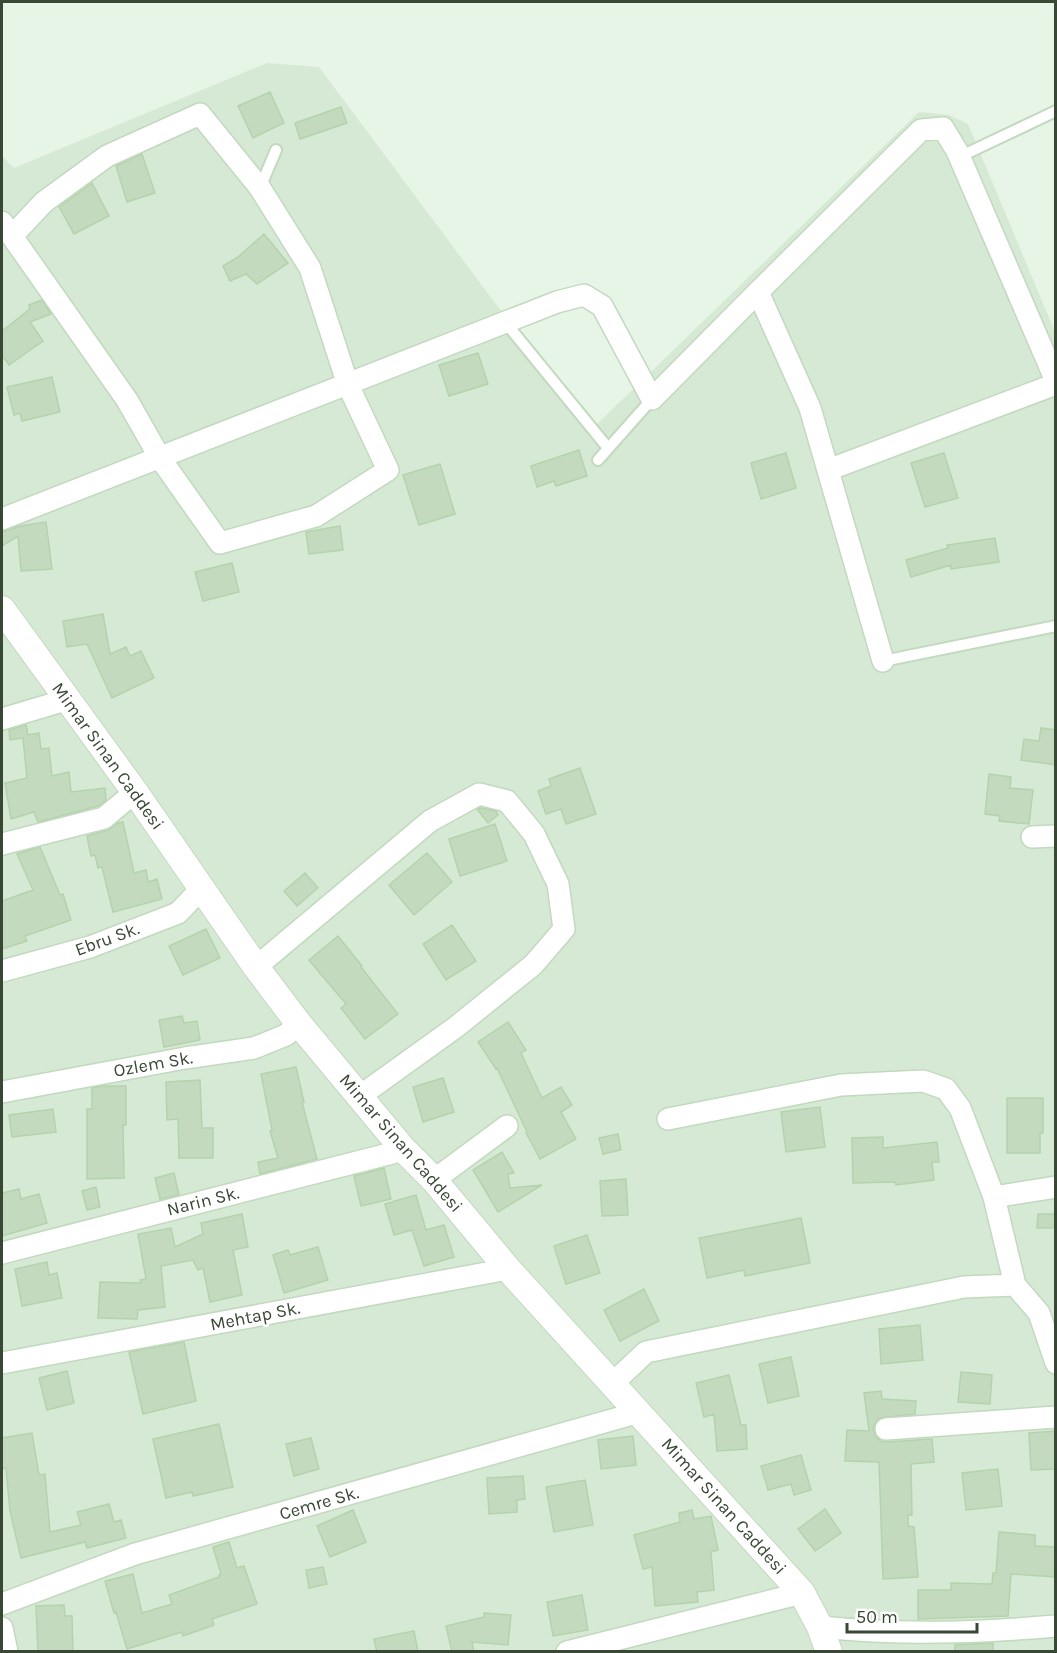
<svg xmlns="http://www.w3.org/2000/svg" width="1057" height="1653" viewBox="0 0 1057 1653" font-family="Karla,sans-serif">
<style>
.residential{fill:#d6e9d4}
.building{fill:#c3dabe;stroke:#b4d3ad;stroke-width:1.5}
.lines{fill:none;stroke-linecap:round;stroke-linejoin:round}
.service-casing{stroke:#c2d9bf;stroke-width:14}
.minor-casing{stroke:#c2d9bf;stroke-width:24}
.tertiary-casing{stroke:#c2d9bf;stroke-width:28}
.service{stroke:#fff;stroke-width:10}
.minor{stroke:#fff;stroke-width:21}
.tertiary{stroke:#fff;stroke-width:26}
.labels{text-anchor:middle;dominant-baseline:central;stroke-width:5;stroke-linejoin:round;paint-order:stroke}
.street-label{font-size:18px;fill:#384835;stroke:#fff}
</style>
<rect width="100%" height="100%" fill="#e7f5e6"/>
<!-- residential -->
<path class="residential" d="M267,63L319,67L492,299L594,427L919,112L949,115L968,124L1055,332V1651H2V156L14,168Z"/>
<!-- building -->
<path class="building" d="M270,92L284,123L253,138L238,106Z
M341,107L347,123L300,139L295,123Z
M142,154L155,193L127,202L116,166Z
M92,183L109,216L74,234L59,207Z
M264,234L288,263L257,284L246,274L230,281L223,266L238,257Z
M42,300L51,314L30,322L43,341L9,365L2,355V331L30,309L29,305Z
M478,353L488,384L449,396L439,365Z
M52,377L60,412L22,421L20,413L14,415L7,387Z
M579,450L587,476L556,486L554,481L537,487L531,466Z
M786,453L796,488L761,499L751,463Z
M944,453L958,498L925,507L911,463Z
M440,464L455,514L419,525L403,475Z
M46,522L52,569L21,571L18,536L2,546V532L20,526Z
M340,526L343,550L309,554L306,532Z
M995,538L999,562L951,569V565L911,577L906,560L948,548L947,545Z
M232,563L239,592L203,601L195,572Z
M103,614L110,654L126,647L130,656L141,651L154,678L112,698L87,644L67,647L63,621Z
M26,725L28,735L39,733L41,749L49,748L52,776L69,772L71,792L105,788L106,800L98,806L38,822L34,812L11,819L5,783L27,778L23,738L10,740L9,730Z
M1041,728L1056,730V765L1021,760L1024,739L1039,741Z
M580,768L596,814L566,824L561,809L546,814L538,791L551,786L549,779Z
M989,774L1011,777L1010,788L1033,790L1029,824L999,821L1000,816L985,814Z
M481,808L496,811L498,815L488,823L477,809Z
M123,822L134,873L146,870L148,882L157,879L162,899L113,912L102,867L98,868L95,855L91,856L87,836L108,830L118,823Z
M495,824L507,861L460,876L449,839Z
M40,847L60,895L63,894L71,920L25,936L27,941L2,949V901L33,890L17,854Z
M427,853L452,882L414,915L389,885Z
M305,873L318,888L297,906L284,891Z
M452,925L476,961L446,980L423,944Z
M206,929L220,958L183,975L169,946Z
M338,936L362,966L361,967L398,1014L365,1039L341,1008L346,1004L309,960Z
M182,1016L184,1023L197,1021L200,1040L164,1047L159,1020Z
M508,1022L526,1050L521,1053L542,1098L561,1087L572,1105L561,1112L576,1139L540,1159L526,1133L527,1132L497,1068L496,1069L478,1042Z
M296,1067L304,1102H302L317,1159L260,1174L258,1162L278,1158L270,1131L272,1130L261,1074Z
M443,1078L454,1112L423,1122L413,1087Z
M200,1080L202,1128H213V1158H179L178,1119L167,1120L166,1082Z
M102,1086H126V1125H123L124,1178L87,1179V1109H92V1088Z
M1007,1098H1043V1133H1040V1153H1007Z
M820,1107L825,1147L786,1152L781,1112Z
M53,1109L56,1132L12,1137L9,1115Z
M618,1134L621,1150L603,1154L599,1138Z
M883,1137V1148L937,1142L939,1162H932L934,1180L896,1185L895,1182L853,1183L852,1138Z
M502,1152L514,1173L508,1174L510,1188L542,1185L498,1212L473,1170Z
M384,1168L391,1199L361,1206L354,1176Z
M174,1173L179,1195L160,1199L155,1178Z
M626,1179L628,1215L602,1216L600,1181Z
M96,1187L100,1207L87,1210L82,1191Z
M19,1189L21,1199L39,1194L47,1223L2,1236V1193Z
M416,1195L426,1230L444,1225L454,1257L424,1266L412,1230L394,1235L385,1204Z
M242,1214L248,1247L233,1250L242,1295L210,1302L203,1268L198,1270L193,1260L161,1266L165,1307L138,1310L137,1319L98,1318L100,1282L141,1283L140,1280L146,1279L138,1234L171,1228L175,1247L203,1234L201,1223Z
M1038,1214H1056V1228H1037Z
M801,1218L810,1263L745,1276L744,1270L707,1278L699,1238Z
M587,1235L600,1273L566,1284L554,1246Z
M318,1247L328,1280L284,1293L273,1255L288,1250L290,1255Z
M47,1262L49,1275L57,1273L62,1298L22,1306L15,1269Z
M644,1289L659,1321L620,1341L604,1310Z
M920,1325L923,1360L881,1364L879,1329Z
M184,1342L196,1401L143,1414L129,1352Z
M791,1357L799,1396L768,1403L759,1364Z
M67,1371L74,1403L47,1410L39,1378Z
M961,1372L992,1375L990,1404L958,1402Z
M729,1375L741,1425H746L747,1449L717,1451L714,1414L704,1417L696,1383Z
M881,1391L882,1399L916,1401L915,1414L879,1418L875,1423L873,1429L876,1437L881,1441L887,1442L932,1439L934,1462L911,1464L912,1515H908V1526L914,1527L918,1577L883,1579L879,1462L845,1461L847,1430L869,1431L864,1393Z
M219,1424L233,1487L193,1496L192,1492L166,1498L153,1439Z
M1056,1431V1469L1031,1470L1029,1433Z
M32,1433L39,1475L45,1474L50,1532L81,1525L77,1512L109,1504L114,1522L121,1520L126,1538L87,1548L85,1542L21,1558L10,1511L6,1468L2,1469V1438Z
M633,1436L636,1465L601,1469L598,1440Z
M311,1438L319,1469L294,1476L286,1444Z
M801,1455L811,1490L794,1495L791,1484L768,1490L761,1466Z
M998,1469L1002,1506L966,1510L962,1473Z
M523,1476L525,1499L517,1500V1512L489,1514L487,1478Z
M585,1480L593,1525L554,1532L546,1487Z
M825,1509L841,1533L815,1551L798,1529Z
M353,1510L366,1542L330,1557L317,1526Z
M692,1510L694,1519L711,1516L718,1550L711,1552L714,1590L697,1592L698,1602L655,1606L652,1567L643,1569L634,1535L680,1522L679,1513Z
M999,1532L1035,1535V1546L1056,1547V1577L1011,1574L1008,1616L918,1619V1590H951V1583L992,1584L993,1573H996Z
M229,1542L237,1568L244,1566L257,1604L212,1619L214,1625L183,1636L182,1632L127,1649L116,1612L114,1613L105,1581L133,1574L142,1613L172,1604L169,1595L219,1577V1575L221,1574L213,1547Z
M323,1567L327,1584L309,1588L306,1570Z
M582,1595L588,1630L553,1636L547,1602Z
M64,1605L65,1616H72L73,1652H38L36,1606Z
M484,1613L511,1615L508,1645L472,1642L474,1652H452L446,1626L484,1617Z
M414,1631L418,1652H377L374,1639Z
M993,1643V1652H955V1645Z"/>
<g class="lines">
<defs>
<path id="service" d="M959,157L1056,111
M260,188L276,150
M505,322L608,448
M598,460L652,399
M883,661L1056,626"/>
<path id="minor" d="M2,222L127,400L160,458L220,543L316,516L388,470L348,385L310,268L260,188L200,114L107,156L44,202L12,236
M758,292L921,130L943,128L957,151L1056,381
M828,470L1056,384
M2,519L557,302L584,295L602,306L652,399L758,292L810,408L883,661
M2,719L69,699
M1032,837L1056,836
M2,844L104,818L135,792
M256,967L430,821L479,794L507,801L534,834L558,884L564,929L533,965L456,1027L360,1096
M2,971L90,947L178,913L202,888
M2,1092L185,1058L254,1048L286,1035L299,1024
M668,1119L841,1085L923,1081L946,1089L960,1108L994,1197L1015,1285
M434,1180L507,1126
M994,1197L1056,1187
M2,1253L404,1150
M2,1363L508,1269
M613,1383L646,1352L964,1287L1015,1285L1039,1313L1056,1363
M886,1429L1056,1417
M2,1604L135,1554L640,1412
M820,1627C901,1635 975,1633 1056,1626
M2,1628L7,1652
M567,1652L802,1593"/>
<path id="tertiary" d="M2,609L135,792L256,967L299,1024L404,1150L434,1180L508,1269L802,1593L820,1627L829,1652"/>
</defs>
<!-- service casing -->
<use href="#service" class="service-casing"/>
<!-- minor casing -->
<use href="#minor" class="minor-casing"/>
<!-- tertiary casing -->
<use href="#tertiary" class="tertiary-casing"/>
<!-- service -->
<use href="#service" class="service"/>
<!-- minor -->
<use href="#minor" class="minor"/>
<!-- tertiary -->
<use href="#tertiary" class="tertiary"/>
</g>
<g class="labels">
<!-- street labels -->
<g class="street-label">
<text transform="translate(108 756) rotate(54)">Mimar Sinan Caddesi</text>
<text transform="translate(107 939) rotate(-20)">Ebru Sk.</text>
<text transform="translate(153 1064) rotate(-10)">Ozlem Sk.</text>
<text transform="translate(401 1143) rotate(49)">Mimar Sinan Caddesi</text>
<text transform="translate(203 1201) rotate(-14)">Narin Sk.</text>
<text transform="translate(255 1316) rotate(-11)">Mehtap Sk.</text>
<text transform="translate(319 1503) rotate(-16)">Cemre Sk.</text>
<text transform="translate(724 1506) rotate(48)">Mimar Sinan Caddesi</text>
</g>
</g>
<!-- border -->
<rect width="1057" height="1653" fill="none" stroke="#384835" stroke-width="6"/>
<!-- scale -->
<path d="M847 1623v9h130v-9" fill="none" stroke="#384835" stroke-width="3"/>
<text x="856" y="1623" font-size="18" fill="#384835" stroke="#ffffff" stroke-width="4.5" paint-order="stroke">50 m</text>
</svg>
